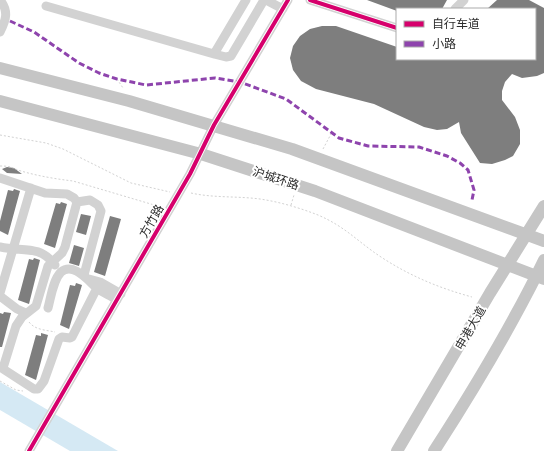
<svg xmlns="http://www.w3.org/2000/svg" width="544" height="451" viewBox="0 0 544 451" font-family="Mulish,'Noto Sans SC',sans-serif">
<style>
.water{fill:#d5e9f4}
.building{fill:#7e7e7e}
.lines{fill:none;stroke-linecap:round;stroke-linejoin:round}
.path{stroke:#d2d2d2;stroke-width:1;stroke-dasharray:2 2;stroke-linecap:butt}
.minor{stroke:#d2d2d2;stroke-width:9}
.major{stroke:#c5c5c5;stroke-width:12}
.quiet{stroke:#8e44ad;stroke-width:3;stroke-dasharray:6 3;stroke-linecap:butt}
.cycleway-casing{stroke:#fff;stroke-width:6}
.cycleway{stroke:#d6006c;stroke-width:4}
.labels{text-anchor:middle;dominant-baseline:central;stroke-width:4;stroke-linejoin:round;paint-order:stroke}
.street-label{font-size:12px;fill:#2d2d2d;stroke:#fff}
</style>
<rect width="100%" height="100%" fill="#fff"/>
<!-- water -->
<path class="water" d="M0,382L118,451H70L0,410Z"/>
<!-- building -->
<path class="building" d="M367,0H447L442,9H397V11Z
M497,0H529L544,8V73L537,76L522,78L512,74L505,82L502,91V100L515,117L520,130V144L513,156L505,160L492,164L480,163L461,133L459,122L447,129L437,130L424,127L374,104L316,89L301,81L293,70L290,58L293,46L300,36L310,29L322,26H336L397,47V59H535V9H487Z
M7,167L14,168L22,174L7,173L2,169Z
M14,189L20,191L8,235L0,231V221L8,190L13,191Z
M61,202L67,204L55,248L44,244L56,203L60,204Z
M81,214L91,216L86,235L76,232Z
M110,216L121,219L105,276L94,272Z
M74,245L84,248L79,266L69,263Z
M34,258L40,260L29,304L18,300L29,259L33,260Z
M76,283L82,285L69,329L60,325L70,285L75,286Z
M4,312L11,313L2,347H0V313L3,314Z
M41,333L48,335L36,380L25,375L36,335L41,336Z"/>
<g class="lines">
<!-- path -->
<path class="path" d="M117,79L123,88
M0,135L46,143L63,149L131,183L170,192
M323,149L331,134
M0,166C13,166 11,168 21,171C38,176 56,179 73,181L161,207
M191,193C213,198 237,196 260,199C280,202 300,208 318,215C346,227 358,242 381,257C410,276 439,288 472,297
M291,205L294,195
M29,322C35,330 46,330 55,332
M0,381L16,390L23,391"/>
<!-- minor -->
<path class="minor" d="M0,0C9,11 6,20 0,32
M266,0L283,9
M310,0L397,28
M46,6L214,54L246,0
M455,9L464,0
M214,54L226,57L231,56L264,0
M0,178L45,193L67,194L74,198L77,202L65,247L62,253L48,266L36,306L22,317L16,326L3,368
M77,202L90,200L98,205L101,211L84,275
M0,247C22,252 39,244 55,265
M89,279L100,282L121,294
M0,293L31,188
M0,296L17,309L26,313
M48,308C51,297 53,280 61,272C74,261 90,283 98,289C104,293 111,296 117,300
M0,367L34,389H38L44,381L59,339L62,337L70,338L72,337L97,288
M29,451L190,174L214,125L288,0"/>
<!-- major -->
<path class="major" d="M0,68L129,101L292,149L544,241
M0,101L201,154L315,191L544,279
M397,451L490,293L544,206
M434,451C474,389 512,326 544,260"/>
<!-- quiet -->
<path class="quiet" d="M10,21L34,32L79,63L99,73L117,79L146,85L215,78L240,82L286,99L339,138L368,146L419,147L447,156L460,163L468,170L474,190L472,200"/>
<defs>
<path id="cycleway" d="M310,0L397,28
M29,451L190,174L214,125L288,0"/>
</defs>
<!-- cycleway casing -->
<use href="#cycleway" class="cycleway-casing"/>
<!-- cycleway -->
<use href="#cycleway" class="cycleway"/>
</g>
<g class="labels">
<!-- street labels -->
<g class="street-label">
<text transform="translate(276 178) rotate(18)">沪城环路</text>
<text transform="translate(151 221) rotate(-60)">方竹路</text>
<text transform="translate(470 328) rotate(-60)">申港大道</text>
</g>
</g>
<!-- legend -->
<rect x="396" y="8" width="140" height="52" fill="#ffffff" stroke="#ababab"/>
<rect x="404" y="21" width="20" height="6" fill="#d6006c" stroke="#ababab"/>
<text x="432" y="28" font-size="12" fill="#2d2d2d">自行车道</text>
<rect x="404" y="41" width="20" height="6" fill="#8e44ad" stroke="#ababab"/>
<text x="432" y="48" font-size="12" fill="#2d2d2d">小路</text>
</svg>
